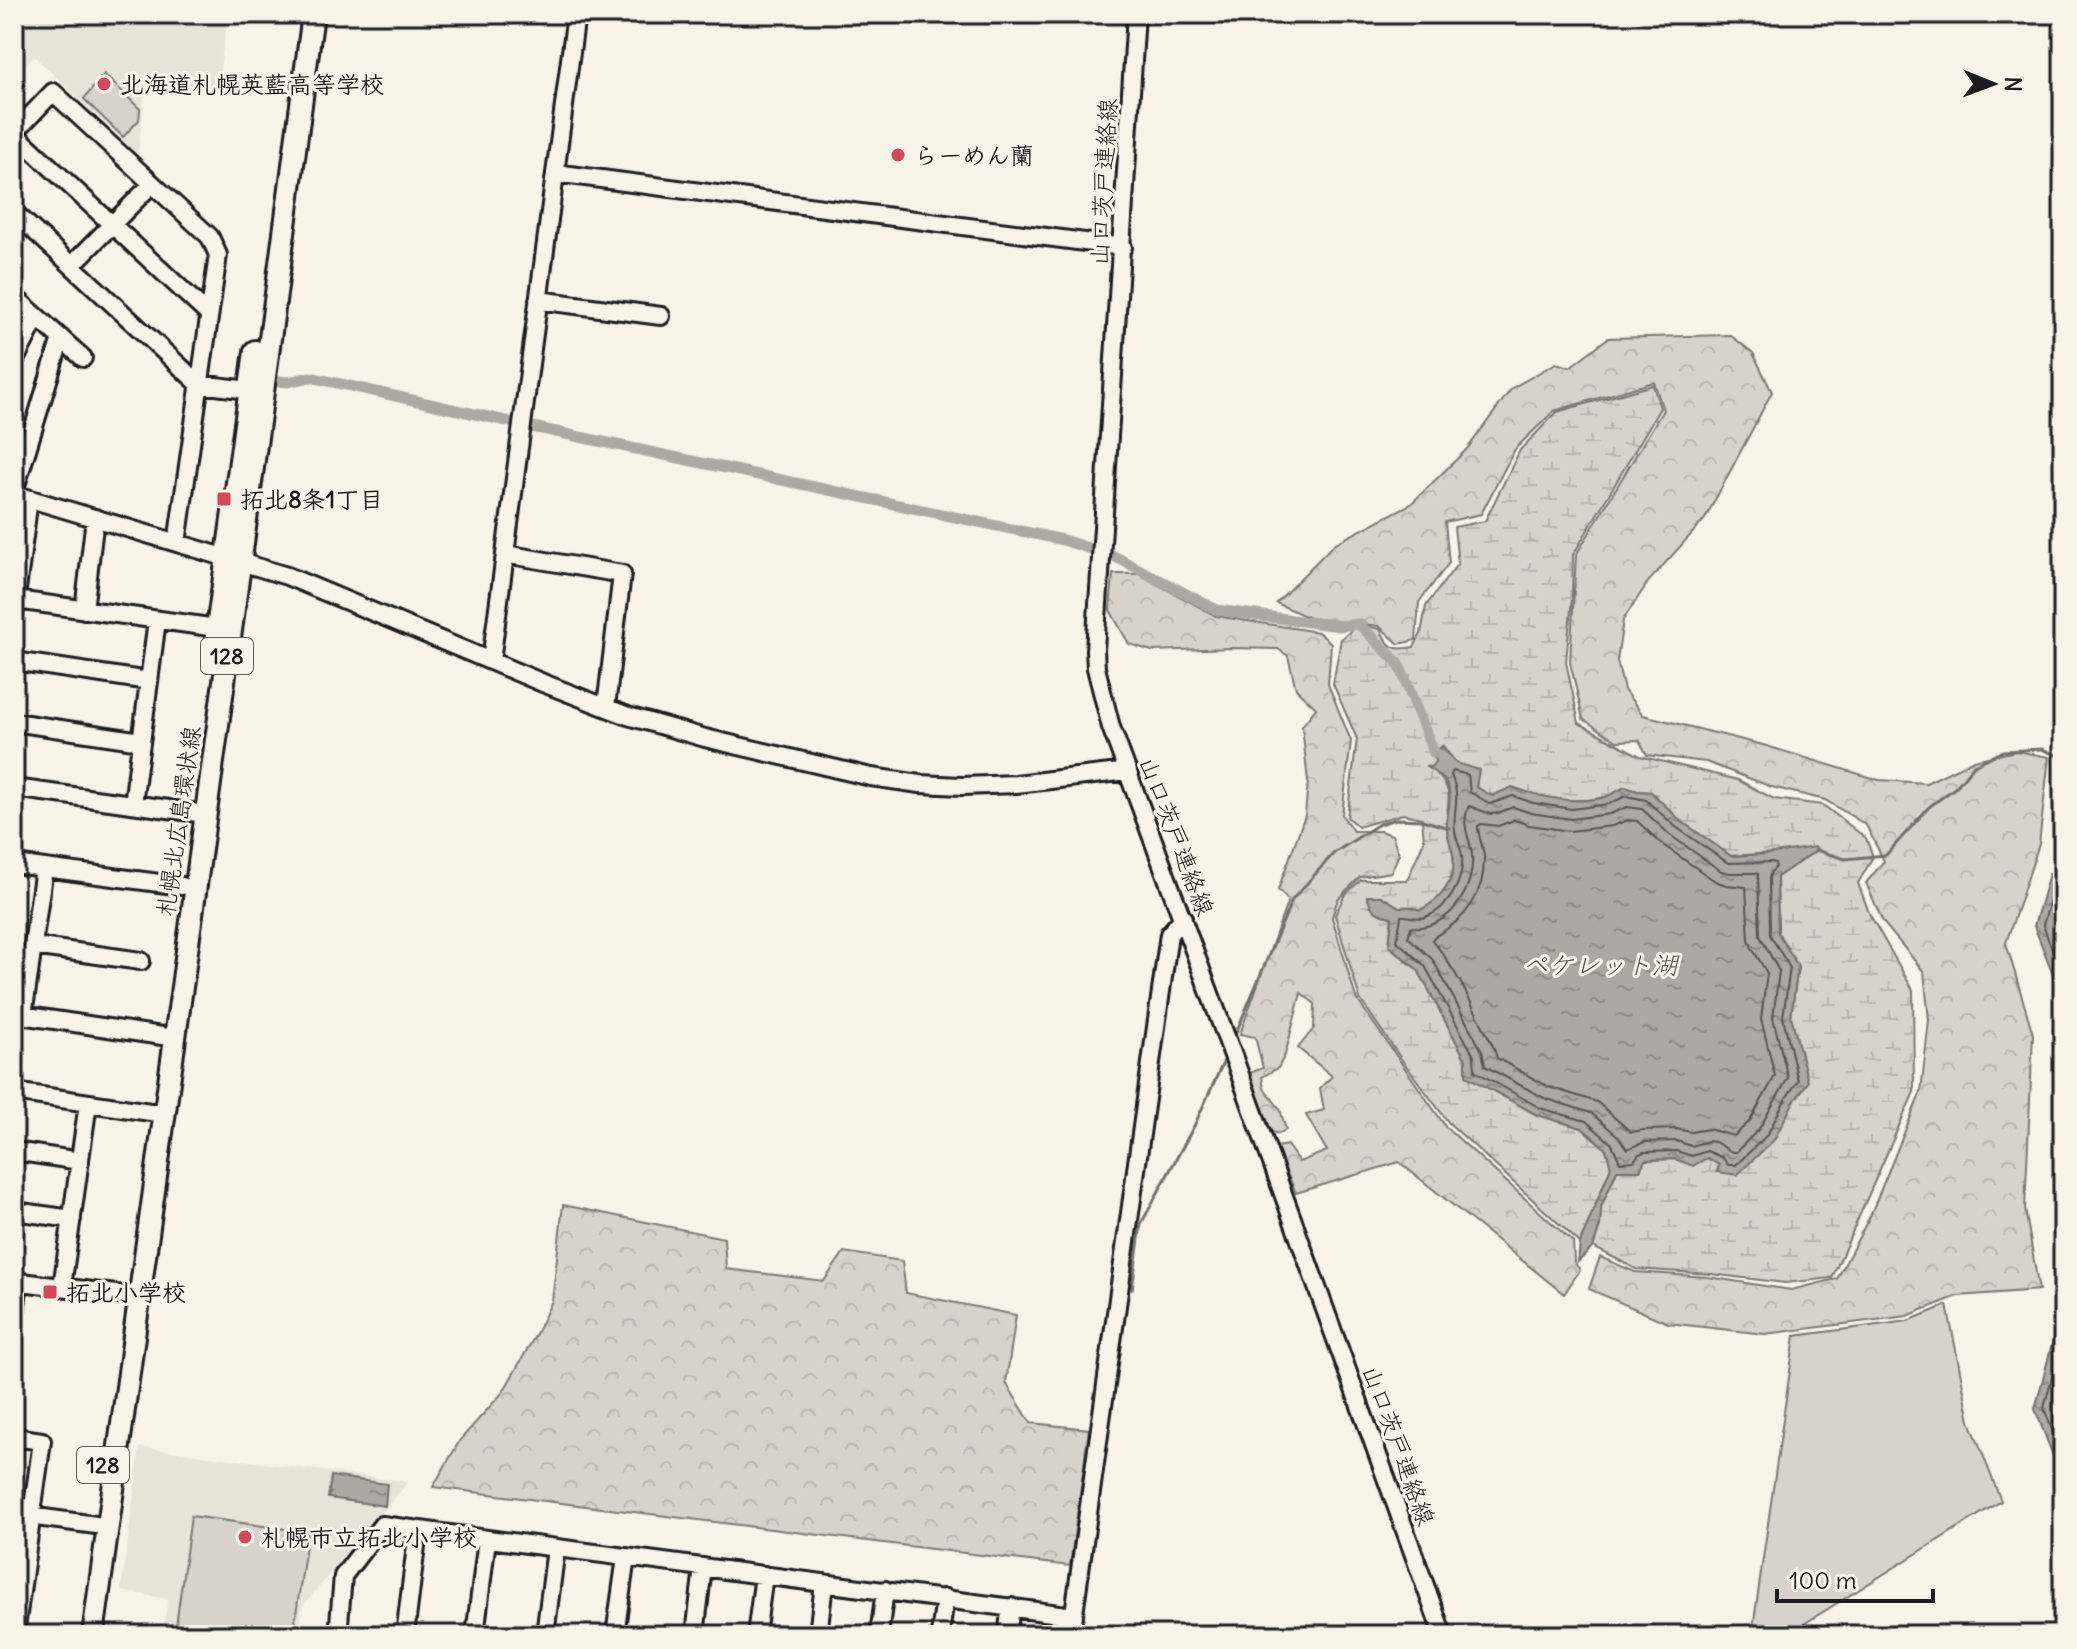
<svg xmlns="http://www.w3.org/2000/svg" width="2077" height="1649" viewBox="0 0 2077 1649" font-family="Delius,'Klee One',sans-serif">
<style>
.built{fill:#e6e3d9}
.forest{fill:url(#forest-crowns);stroke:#7a7874;stroke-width:2}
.wetland{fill:url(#wetland-marsh);stroke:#7a7874;stroke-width:2}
.park{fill:#d7d3cb;stroke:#7a7874;stroke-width:2}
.water{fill:url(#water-ripples);stroke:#72716c;stroke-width:2}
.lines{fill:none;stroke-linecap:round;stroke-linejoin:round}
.shore{stroke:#565452;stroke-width:2}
.stream{stroke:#72716c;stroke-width:3}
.canal{stroke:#aca9a2;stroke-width:11}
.minor-casing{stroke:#1c1c1c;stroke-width:22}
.major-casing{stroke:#1c1c1c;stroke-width:26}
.minor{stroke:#f7f3e8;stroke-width:16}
.major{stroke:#f7f3e8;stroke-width:20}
.poi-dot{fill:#d1495b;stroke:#f7f3e8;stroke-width:3}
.labels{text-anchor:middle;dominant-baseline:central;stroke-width:6;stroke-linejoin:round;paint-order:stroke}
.shield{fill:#f7f3e8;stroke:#5e5c59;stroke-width:2}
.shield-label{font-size:22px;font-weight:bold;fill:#1c1c1c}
.poi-label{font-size:24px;font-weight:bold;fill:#1c1c1c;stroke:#f7f3e8;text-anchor:start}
.street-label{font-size:24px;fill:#1c1c1c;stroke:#f7f3e8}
.water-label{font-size:26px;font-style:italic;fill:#565452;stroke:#f7f3e8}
</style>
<defs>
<pattern id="forest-crowns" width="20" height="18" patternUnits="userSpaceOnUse" patternTransform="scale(2)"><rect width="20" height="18" fill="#d7d3cb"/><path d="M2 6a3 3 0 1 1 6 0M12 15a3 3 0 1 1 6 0" fill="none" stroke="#b8b5ae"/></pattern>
<pattern id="wetland-marsh" width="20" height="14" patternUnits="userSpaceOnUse" patternTransform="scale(2)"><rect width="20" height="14" fill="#d7d3cb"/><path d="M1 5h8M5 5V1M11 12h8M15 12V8" fill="none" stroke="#b8b5ae"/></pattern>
<pattern id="water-ripples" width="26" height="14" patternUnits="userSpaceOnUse" patternTransform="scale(2)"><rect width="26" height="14" fill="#aca9a2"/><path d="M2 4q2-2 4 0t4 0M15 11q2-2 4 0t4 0" fill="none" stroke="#8b8983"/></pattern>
</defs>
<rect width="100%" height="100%" fill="#f7f3e8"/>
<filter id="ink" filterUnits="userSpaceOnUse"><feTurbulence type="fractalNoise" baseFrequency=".0125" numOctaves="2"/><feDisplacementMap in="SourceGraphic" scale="16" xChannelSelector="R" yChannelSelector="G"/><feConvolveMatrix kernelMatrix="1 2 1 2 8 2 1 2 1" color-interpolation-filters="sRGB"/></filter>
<g filter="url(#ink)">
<!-- built -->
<path class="built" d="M14,14H228L217,91L146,77L138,155L34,56L14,77Z
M140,1447L408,1482L302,1607L299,1635H201L163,1630L168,1599L121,1591Z"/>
<!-- forest -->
<path class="forest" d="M1730,335L1753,353L1772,392L1705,519L1649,581L1623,620L1617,661L1624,690L1643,715L1763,745L1879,780L1926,783L1974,760L2016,751L2049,757L2039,844L2006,943L2033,1034L2025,1209L2039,1290L1958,1296L1907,1316L1765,1334L1668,1323L1589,1289L1600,1257L1635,1272L1708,1277L1791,1290L1837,1279L1870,1216L1921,1092L1929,1020L1924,972L1883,922L1866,883L1884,861L1866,825L1825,800L1772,787L1706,762L1647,755L1639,740L1617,741L1583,719L1570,662L1576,555L1663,410L1654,382L1554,411L1515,449L1481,514L1445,522L1449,563L1419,602L1416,640L1399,644L1379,626L1310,618L1276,603L1334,544L1411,504L1467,449L1512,388L1556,363L1570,367L1608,338Z
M1113,574H1139L1216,616L1318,632L1331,643L1328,684L1351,741L1342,815L1353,831H1380L1392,835L1399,854L1391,872L1360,877L1338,899L1332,917L1356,998L1446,1127L1573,1242L1574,1262L1580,1270L1564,1294L1399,1162L1296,1193L1275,1147L1287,1145L1299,1162L1327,1151L1306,1115L1324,1110L1320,1088L1332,1076L1298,1048L1314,1028L1315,1004L1301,993L1285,1055L1278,1068L1262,1077L1264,1088L1280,1109L1286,1130L1278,1134L1267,1130L1245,1075L1263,1068L1255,1037L1240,1034L1288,900L1278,890L1305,815L1308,782L1302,726L1316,708L1296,689L1288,656L1278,649L1232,648L1152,651L1129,644L1110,610Z
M563,1205L724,1238L726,1269L824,1281L844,1252L902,1261L906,1293L1016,1315L1006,1383L1031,1423L1089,1429L1070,1566L433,1487L460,1440L503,1392L535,1336L552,1301Z"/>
<!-- wetland -->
<path class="wetland" d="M1653,385L1660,408L1573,555L1572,598L1566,662L1579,723L1640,756L1738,780L1774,799L1823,805L1866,838L1873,857L1858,883L1870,915L1913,990L1914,1092L1832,1278L1785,1283L1711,1274L1636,1269L1593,1247L1600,1226L1601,1207L1617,1170H1640L1645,1160L1675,1159L1693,1165L1707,1158L1719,1165L1717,1171L1793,1102L1807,1083L1791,1016L1798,967L1778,933L1777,877L1817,850L1731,856L1681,821L1651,792L1638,791L1625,787C1619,790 1613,794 1608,796C1578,806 1540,797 1512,788L1492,796L1476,787L1478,770L1456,763L1443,746L1435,762L1431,767C1460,797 1444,797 1447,830C1448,839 1452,846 1453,855C1458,879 1441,900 1421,910L1411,907H1399L1381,896H1367C1371,911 1378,915 1392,917L1389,946L1418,970L1466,1060V1076L1537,1115L1582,1128L1606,1149L1611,1167L1580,1243L1449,1123L1404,1063L1360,999L1335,915L1345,894L1361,880H1407L1424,841L1422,818L1403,814L1358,827L1347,817L1357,739L1333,684L1341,639L1359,624L1380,629C1389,648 1393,651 1414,647L1421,634L1426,606L1458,563L1454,527L1485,521L1520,450L1557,412Z"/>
<!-- park -->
<path class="park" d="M104,74L140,109L139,120L123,137L84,99Z
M1947,1305L1970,1421L2001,1501L1786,1635H1752L1795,1336L1908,1321Z
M191,1516L308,1532L293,1635H249L176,1626Z"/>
<!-- water -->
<path class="water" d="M1442,746L1456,763L1479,770L1476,787L1492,796L1512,787C1540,797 1578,806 1608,796C1613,794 1619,790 1625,787L1638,791L1651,792L1681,821L1731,856L1767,854L1815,847L1817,850L1777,877L1778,933L1798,966L1791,1016L1808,1082L1793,1103L1774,1140L1737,1175L1717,1172L1719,1165L1707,1158L1693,1166L1675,1159L1645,1160L1640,1170H1617L1601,1207L1600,1226L1593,1247L1578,1262L1580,1243L1611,1167L1606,1149L1582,1128L1537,1115L1466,1076V1060L1418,970L1389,946L1392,917C1377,914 1371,911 1367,896H1381L1399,907H1411L1420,910C1441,900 1457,880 1453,855C1452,845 1446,836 1447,825C1447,811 1454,794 1445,781C1441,776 1431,770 1425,766L1431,767L1435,762L1434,753Z
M2063,861V1119L2059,1113L2053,1031L2061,1013L2055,979L2034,926L2049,874Z
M2063,1302V1482L2035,1409Z
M331,1476L387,1484L385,1506L328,1498Z"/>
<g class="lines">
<!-- shore -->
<path class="shore" d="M1453,771L1468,775L1470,792L1490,804L1513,796L1533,803L1572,809L1609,804L1626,796L1646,800L1676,827L1728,863L1772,862L1775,863L1776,867L1771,872L1769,878L1770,935L1790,968L1783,1017L1798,1081L1786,1098L1767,1135L1736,1165H1728L1723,1158L1707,1151L1692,1156L1676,1151L1644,1152L1639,1154L1634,1161L1620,1162L1612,1144L1586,1121L1540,1108L1475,1071L1474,1056L1425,966L1397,941L1401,916C1409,915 1417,920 1425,917C1449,909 1464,880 1462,856C1461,847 1456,840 1455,831C1452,808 1462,801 1451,775Z
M1469,806L1490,814L1498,813L1513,807L1531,813L1571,819L1610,814L1627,807L1642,809L1670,835L1721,871L1730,873H1755L1758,874L1760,936L1779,971L1773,1018L1788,1078L1759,1129L1736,1152H1732L1715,1142L1708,1141L1691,1146L1677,1141L1645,1142L1627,1149L1618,1136L1591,1113L1544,1098L1485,1066L1482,1051L1433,960L1408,937L1411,927C1448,931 1475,890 1472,855C1470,836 1460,826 1469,806Z
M1514,820L1529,825L1570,831L1612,826L1628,820L1637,821L1663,845L1715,881L1726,885L1746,887L1749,939L1752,948L1767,973L1761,1019L1775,1076L1750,1121L1734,1136L1708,1129L1691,1132L1676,1129L1644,1130L1631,1132L1597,1102L1549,1087L1497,1058L1493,1046L1461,983L1443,954L1432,940L1434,937C1466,920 1485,894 1484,857C1483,846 1478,836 1478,826L1481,824L1498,826Z
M2063,872L2056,879L2043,925L2063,979
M2063,1334L2044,1408L2063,1460"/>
<!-- stream -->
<path class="stream" d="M1816,850L1845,859L1886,855L1929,807L1956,787L1974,765L2003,751L2042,749L2063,758
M1233,1040L1292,900L1334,853L1379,824L1396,819L1422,820L1449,828
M1132,1289L1141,1224L1194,1126L1227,1054
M1058,1635L1060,1623"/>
<!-- canal -->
<path class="canal" d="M279,381L288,382L310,377L519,424
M528,426L1063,540L1091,549
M1110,554L1217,610L1339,626L1359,624L1399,664L1434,753"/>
<defs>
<path id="minor" d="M1136,14C1124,226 1108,438 1095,650L1096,668L1111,727L1235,1061L1443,1635
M14,133L53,92L210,237L218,255L177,543
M14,133L209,315
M555,173L1123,247
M14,212L199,384L249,390
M72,265L152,184
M16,298L83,358
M538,300L661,316
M14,362L37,317
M14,492L61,338
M14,494L287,576L543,683L628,716L705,738L871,777L920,784L962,786L1016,784L1128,771
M505,554L622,574L606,707
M16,600L217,628
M84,610L95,518
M14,612L29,499
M14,661L149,681
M491,661L576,14
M14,722L141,741
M14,788L205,814
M133,804L157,620
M14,864L182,886
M33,946L141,961
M14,1014L162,1036
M23,1016L44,868
M14,1092L164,1114
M14,1151L80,1161
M14,1211L72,1219
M14,1281L139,1297
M62,1287L88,1103
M14,1320L19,1281
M14,1437L42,1441L15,1635
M14,1514L96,1525
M338,1635L343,1576L382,1525L1074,1616
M405,1635L418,1530
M475,1635L487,1539
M545,1635L556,1548
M615,1635L626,1557
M695,1635L703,1567
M756,1635L764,1575
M818,1635L824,1583
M879,1635L885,1590
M940,1635L945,1598
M1007,1635L1011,1607
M1071,1635L1169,934L1183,918"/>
<path id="major" d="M216,636L255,351
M93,1635L243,543L313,14"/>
</defs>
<!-- minor casing -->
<use href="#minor" class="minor-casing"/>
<!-- major casing -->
<use href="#major" class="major-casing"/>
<!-- minor -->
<use href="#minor" class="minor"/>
<!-- major -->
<use href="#major" class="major"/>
</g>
</g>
<!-- markers -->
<g class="poi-dot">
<circle cx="104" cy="84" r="8"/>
<circle cx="898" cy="155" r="8"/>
<rect x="216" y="491" width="16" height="16" rx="4"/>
<rect x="42" y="1284" width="16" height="16" rx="4"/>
<circle cx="245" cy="1537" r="8"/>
</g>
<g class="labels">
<!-- shield labels -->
<g class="shield">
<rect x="201" y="638" width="52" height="36" rx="6"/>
<rect x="77" y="1447" width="52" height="36" rx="6"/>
</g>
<g class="shield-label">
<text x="227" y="656">128</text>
<text x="103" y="1465">128</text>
</g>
<!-- poi labels -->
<g class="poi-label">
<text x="120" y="84">北海道札幌英藍高等学校</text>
<text x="914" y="155">らーめん蘭</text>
<text x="240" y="499">拓北8条1丁目</text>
<text x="66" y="1292">拓北小学校</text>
<text x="261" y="1537">札幌市立拓北小学校</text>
</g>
<!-- street labels -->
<g class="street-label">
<text transform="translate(1103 182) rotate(-87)">山口茨戸連絡線</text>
<text transform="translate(178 821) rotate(-82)">札幌北広島環状線</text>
<text transform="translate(1177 836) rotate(69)">山口茨戸連絡線</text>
<text transform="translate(1399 1445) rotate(70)">山口茨戸連絡線</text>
</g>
<!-- water labels -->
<g class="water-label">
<text x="1600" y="964">ペケレット湖</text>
</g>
</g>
<!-- margin -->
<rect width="2077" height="1649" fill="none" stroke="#f7f3e8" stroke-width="48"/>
<rect x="24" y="24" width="2029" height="1601" fill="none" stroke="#1c1c1c" stroke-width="3" filter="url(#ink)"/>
<!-- north arrow -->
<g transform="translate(1993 84) rotate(91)" stroke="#f7f3e8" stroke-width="6" paint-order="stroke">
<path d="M0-6L14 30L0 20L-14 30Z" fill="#1c1c1c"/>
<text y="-12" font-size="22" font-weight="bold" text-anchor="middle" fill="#1c1c1c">N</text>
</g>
<!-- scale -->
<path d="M1777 1589v12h156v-12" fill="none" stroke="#1c1c1c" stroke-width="4"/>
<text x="1789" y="1589" font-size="24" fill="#1c1c1c" stroke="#f7f3e8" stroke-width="6" paint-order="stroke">100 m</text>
</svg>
